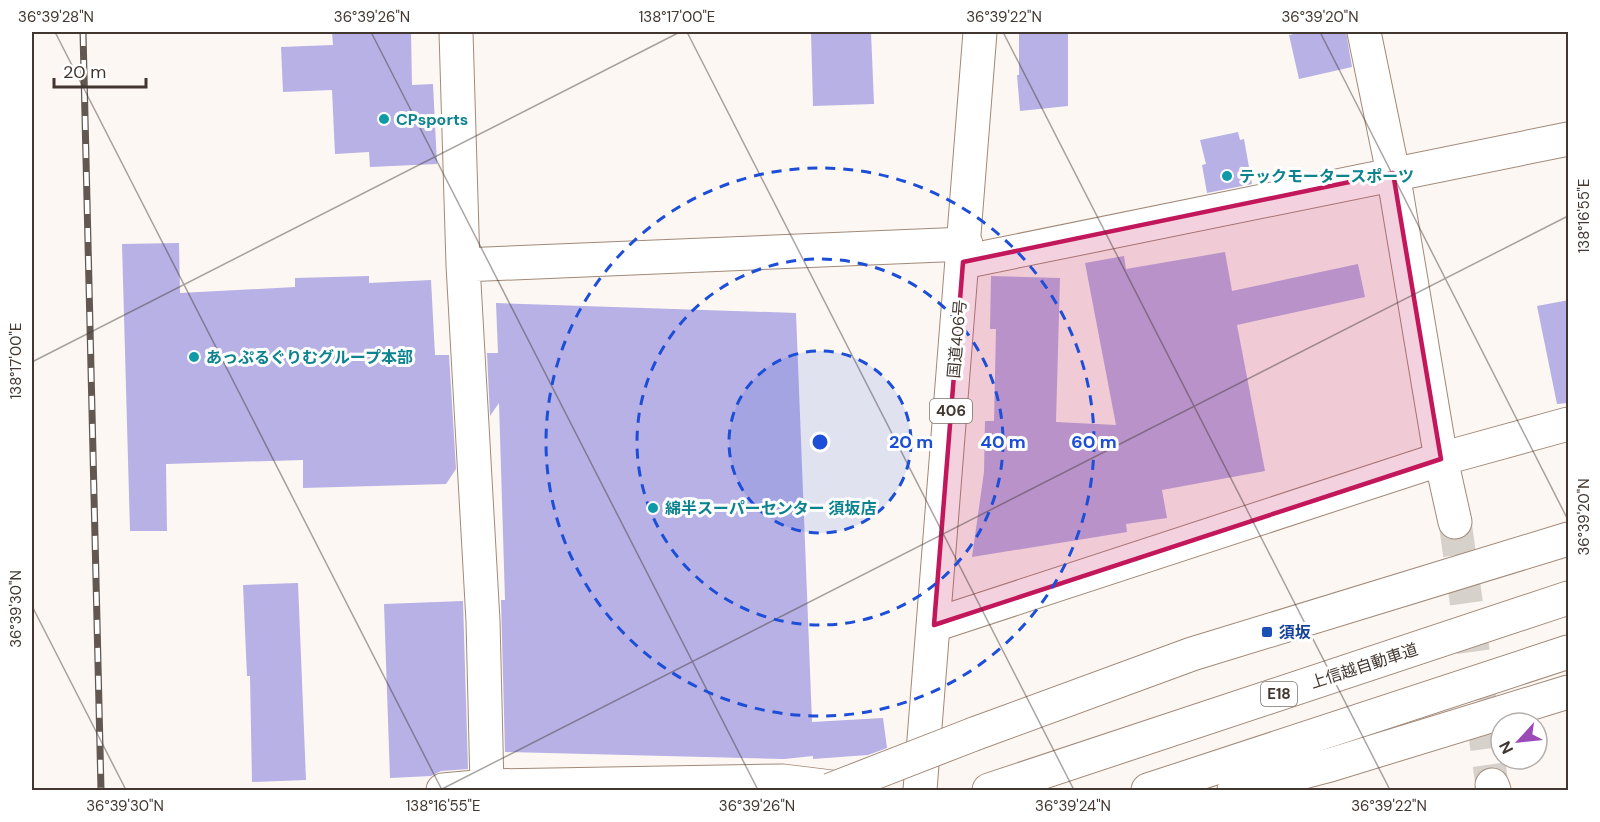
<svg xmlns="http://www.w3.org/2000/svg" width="1600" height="822" viewBox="0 0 1600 822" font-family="'DM Sans','Noto Sans JP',sans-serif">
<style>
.building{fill:#b7b1e5}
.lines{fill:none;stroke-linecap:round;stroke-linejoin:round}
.minor-tunnel{stroke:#d7d1cc;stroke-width:33;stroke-dasharray:33 16;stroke-linecap:butt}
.minor-casing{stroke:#a28978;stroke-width:35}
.highway-casing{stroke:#a28978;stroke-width:35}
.minor{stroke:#fff;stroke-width:33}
.highway{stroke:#fff;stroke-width:33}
.rail-casing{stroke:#625851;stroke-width:7}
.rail{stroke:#fff;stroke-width:4.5;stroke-dasharray:14;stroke-linecap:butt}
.minor-bridge-casing{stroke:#a28978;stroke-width:35;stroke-linecap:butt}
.minor-bridge{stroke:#fff;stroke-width:33}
.marked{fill:#c2185b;fill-opacity:0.2;stroke:#c2185b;stroke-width:4.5;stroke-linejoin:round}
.ticks{fill:none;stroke:#423730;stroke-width:1.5;stroke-opacity:0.45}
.ring{fill:none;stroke:#1d4ed8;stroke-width:3;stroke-dasharray:10 8}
.culture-dot{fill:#0f9aa8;stroke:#fff;stroke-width:2}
.transit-dot{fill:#1a4fb4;stroke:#fff;stroke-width:2}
.labels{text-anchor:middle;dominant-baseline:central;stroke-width:6;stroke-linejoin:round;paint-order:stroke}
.shield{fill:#fff;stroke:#7b736e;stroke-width:1.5}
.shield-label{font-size:15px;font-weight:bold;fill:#423730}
.culture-label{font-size:16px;font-weight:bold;fill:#0d838f;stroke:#fff;text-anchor:start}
.street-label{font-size:16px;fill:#423730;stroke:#fff}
.transit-label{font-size:16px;font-weight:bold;fill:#164399;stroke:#fff;text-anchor:start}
.centre{fill:#1d4ed8;stroke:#fff;stroke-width:3}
.ring-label{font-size:18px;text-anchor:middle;font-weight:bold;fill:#1d4ed8;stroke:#fff;stroke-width:6;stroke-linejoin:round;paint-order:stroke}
.neatline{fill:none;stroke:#423730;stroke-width:2}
.ticks-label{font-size:15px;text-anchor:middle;fill:#423730}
</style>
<rect width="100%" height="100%" fill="#fcf7f3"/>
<!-- building -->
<path class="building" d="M332,32H411L412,85L433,84L437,164L370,167L369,152L335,154L332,90L283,92L281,47L333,45Z
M811,32H871L874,104L813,106Z
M1019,32H1068V106L1020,111L1017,75H1019Z
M1305,32H1346L1352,67L1299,79L1289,35Z
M1238,132L1240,140L1244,139L1252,184L1207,193L1202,165L1206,164L1200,140Z
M179,243L180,293L295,287V278L369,276V283L431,280L435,355H449L456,469L446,484L303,488V460L166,464L167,531H130L122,244Z
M1225,252L1232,291L1358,264L1365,297L1237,325L1265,471L1162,490L1167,518L1126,524L1127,532L972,557L984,472L985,421H994L996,329H990L991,276L1060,278L1056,422L1116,425L1085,263L1124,256L1126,269Z
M1569,300V403L1557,404L1537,306Z
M496,303L796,313L812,722L883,718L887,748L868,755L813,759V756L784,759L505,752L501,600H505L499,403L490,416L487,353H498Z
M298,583L306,780L252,782L250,676H247L243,585Z
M463,601L468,769L441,771L431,776L390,778L384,604Z"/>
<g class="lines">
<!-- minor-tunnel -->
<path class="minor-tunnel" d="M1455,522L1492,785"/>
<defs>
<path id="minor" d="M456,32L463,265L483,621L487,786
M1364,32L1393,173L1441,459L1455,522
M963,262L1568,139
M463,265L966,244
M934,625L1441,459L1568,424
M974,734L1192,654L1568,539
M1492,785L1494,790
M443,790L487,786L783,781L856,790
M1234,790L1330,765L1568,692"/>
<path id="highway" d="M920,790L980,32
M989,790L1568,598
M1148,790L1568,652"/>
</defs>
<!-- minor casing -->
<use href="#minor" class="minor-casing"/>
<!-- highway casing -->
<use href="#highway" class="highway-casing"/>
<!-- minor -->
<use href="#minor" class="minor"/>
<!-- highway -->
<use href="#highway" class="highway"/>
<defs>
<path id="rail" d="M83,32L101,790"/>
</defs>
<!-- rail casing -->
<use href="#rail" class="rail-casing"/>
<!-- rail -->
<use href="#rail" class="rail"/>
<defs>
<path id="minor-bridge" d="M830,790L974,734"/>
</defs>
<!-- minor-bridge casing -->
<use href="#minor-bridge" class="minor-bridge-casing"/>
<!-- minor-bridge -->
<use href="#minor-bridge" class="minor-bridge"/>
</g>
<!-- marked area -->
<path class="marked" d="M1393,173L1441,459L934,625L963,262Z"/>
<!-- ticks -->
<path class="ticks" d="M55,32L442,790M371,32L758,790M687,32L1074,790M1003,32L1390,790M1320,32L1568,520M32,362L680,32M32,606L126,790M440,790L1568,216"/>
<!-- distance rings -->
<circle cx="820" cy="442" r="91" fill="#1d4ed8" fill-opacity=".12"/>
<g class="ring">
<circle cx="820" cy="442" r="91"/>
<circle cx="820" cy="442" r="183"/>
<circle cx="820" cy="442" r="274"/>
</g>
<!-- markers -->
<g class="culture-dot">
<circle cx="384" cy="119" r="6"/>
<circle cx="1227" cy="176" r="6"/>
<circle cx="194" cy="357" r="6"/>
<circle cx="653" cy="508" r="6"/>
</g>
<rect class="transit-dot" x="1261" y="626" width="12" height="12" rx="3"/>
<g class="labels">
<!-- shield labels -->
<g class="shield">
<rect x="930" y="399" width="42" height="24" rx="4.5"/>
<rect x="1261" y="682" width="36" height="24" rx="4.5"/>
</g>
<g class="shield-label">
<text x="951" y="411">406</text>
<text x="1279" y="694">E18</text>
</g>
<!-- culture labels -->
<g class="culture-label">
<text x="396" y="119">CPsports</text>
<text x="1239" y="176">テックモータースポーツ</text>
<text x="206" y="357">あっぷるぐりむグループ本部</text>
<text x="665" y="508">綿半スーパーセンター 須坂店</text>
</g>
<!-- street labels -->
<g class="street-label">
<text transform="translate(957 339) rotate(-85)">国道406号</text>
<text transform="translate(1364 666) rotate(-18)">上信越自動車道</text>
</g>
<!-- transit labels -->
<g class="transit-label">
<text x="1279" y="632">須坂</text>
</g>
</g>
<circle cx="820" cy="442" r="9" class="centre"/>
<g class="ring-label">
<text x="911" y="448">20 m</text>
<text x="1003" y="448">40 m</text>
<text x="1094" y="448">60 m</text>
</g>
<!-- border -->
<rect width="1600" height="822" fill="none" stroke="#ffffff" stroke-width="66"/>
<!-- north arrow -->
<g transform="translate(1519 741) rotate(243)"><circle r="28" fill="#ffffff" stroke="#b3afac" stroke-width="1.5"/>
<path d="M0-4.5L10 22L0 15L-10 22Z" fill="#9b49b8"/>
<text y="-9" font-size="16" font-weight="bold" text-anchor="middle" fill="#423730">N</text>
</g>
<!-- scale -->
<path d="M54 78v9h92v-9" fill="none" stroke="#423730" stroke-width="3"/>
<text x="63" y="78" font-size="18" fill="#423730" stroke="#ffffff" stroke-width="4.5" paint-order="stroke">20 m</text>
<rect x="33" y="33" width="1534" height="756" class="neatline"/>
<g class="ticks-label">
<text x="56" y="22">36°39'28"N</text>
<text x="372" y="22">36°39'26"N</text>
<text x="677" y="22">138°17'00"E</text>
<text x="1004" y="22">36°39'22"N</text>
<text x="1320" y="22">36°39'20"N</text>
<text transform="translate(1584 216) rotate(-90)" y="5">138°16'55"E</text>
<text transform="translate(16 361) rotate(-90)" y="5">138°17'00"E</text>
<text transform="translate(1584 517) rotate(-90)" y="5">36°39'20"N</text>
<text transform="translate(16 609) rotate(-90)" y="5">36°39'30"N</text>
<text x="125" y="811">36°39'30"N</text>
<text x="443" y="811">138°16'55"E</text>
<text x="757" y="811">36°39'26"N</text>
<text x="1073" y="811">36°39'24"N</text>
<text x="1389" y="811">36°39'22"N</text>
</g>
</svg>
